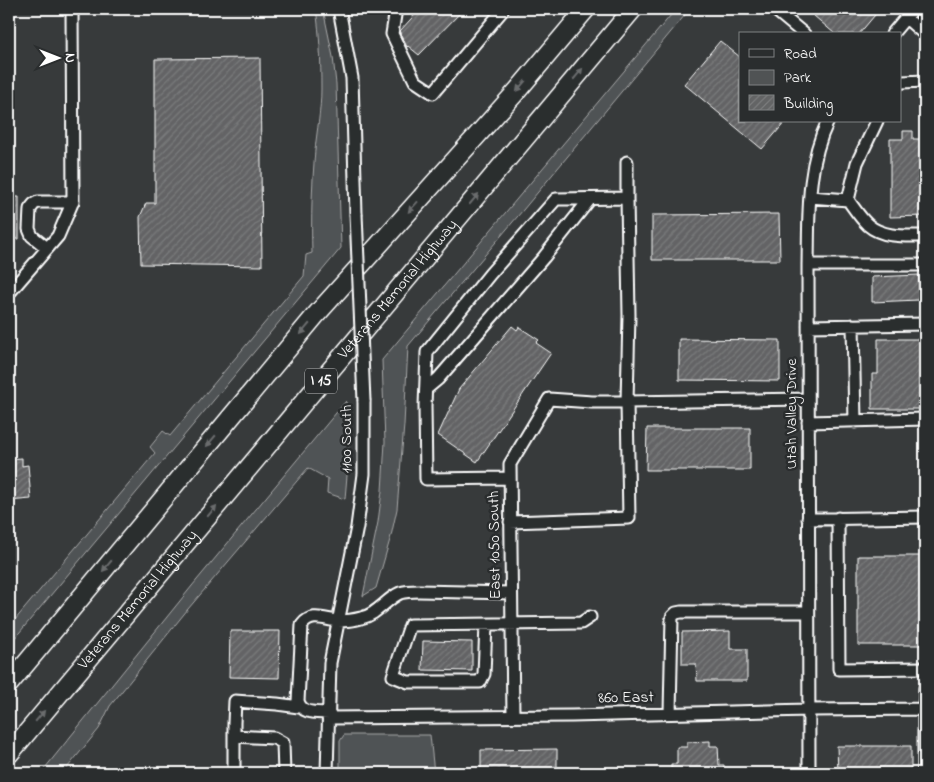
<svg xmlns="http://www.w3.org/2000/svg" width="934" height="782" viewBox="0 0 934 782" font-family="'Indie Flower',sans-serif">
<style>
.green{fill:#505354;stroke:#a8a9aa}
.building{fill:url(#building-hatch);stroke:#fff}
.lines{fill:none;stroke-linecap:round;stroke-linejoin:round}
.minor-casing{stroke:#fff;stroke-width:15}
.highway-casing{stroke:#fff;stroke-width:21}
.minor{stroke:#2a2d2e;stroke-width:11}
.highway{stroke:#2a2d2e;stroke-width:18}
.minor-bridge-casing{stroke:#fff;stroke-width:15;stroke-linecap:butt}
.minor-bridge{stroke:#2a2d2e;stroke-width:11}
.oneway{fill:#6a6c6d}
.labels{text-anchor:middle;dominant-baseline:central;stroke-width:5;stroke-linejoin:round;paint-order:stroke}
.shield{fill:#2a2d2e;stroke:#bfc0c0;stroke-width:1}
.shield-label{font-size:15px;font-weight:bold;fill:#fff}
.street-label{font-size:16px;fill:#fff;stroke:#2a2d2e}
</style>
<defs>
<pattern id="building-hatch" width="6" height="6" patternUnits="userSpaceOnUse" patternTransform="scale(1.25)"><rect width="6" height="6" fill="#636465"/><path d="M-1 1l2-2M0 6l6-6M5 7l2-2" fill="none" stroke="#7a7b7c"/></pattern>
</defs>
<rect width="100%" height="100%" fill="#373a3b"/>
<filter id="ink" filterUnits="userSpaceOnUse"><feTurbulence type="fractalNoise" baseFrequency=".02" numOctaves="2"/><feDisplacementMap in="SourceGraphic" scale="10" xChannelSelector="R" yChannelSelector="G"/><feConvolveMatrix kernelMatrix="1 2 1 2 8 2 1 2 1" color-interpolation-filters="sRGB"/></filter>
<g filter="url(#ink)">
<!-- green -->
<path class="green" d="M316,9H323L333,57L336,84L341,248L9,645V627L155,453L150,447L163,431L170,436L304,276L306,255L312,253C311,219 312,185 315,150C317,130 321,110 321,89C321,62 320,35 316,9Z
M676,9H690L523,210L408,346L404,425L397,509L391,536L376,588L363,596L378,522L382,491L385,442L382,360Z
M346,401L349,452L345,499L327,493L328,479L308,468L188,609L110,706L99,729L63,773H41L192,586Z
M344,735H430L434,773H340V741Z"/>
<!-- building -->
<path class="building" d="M420,9H464L419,55L408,46L407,47L400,33V31Z
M806,9H880L859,34H835Z
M720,41L740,57V121H786L762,149L684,84Z
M260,58L262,266L141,264L140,217L146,203H155V59Z
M903,131H913V139H925V216L890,217V139H903Z
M9,197H19V239H9Z
M779,214L780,260H652V215Z
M919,275V300L872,302V277Z
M512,326L517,330L519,327L539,340L536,343L551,353L477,462L438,435L459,389Z
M679,339L780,340V381L679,380Z
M878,339H925V409H872V374H878Z
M647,428H750V470H646Z
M22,458V466L28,465L31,499L9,501V459Z
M858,556H925V645H858Z
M230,631H280L279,678L229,677Z
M730,631V649H747V681H697L696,664H682V632Z
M423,641L472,642V671L422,670Z
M710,741V746H718L719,765H724V773H671V764H677V747H687V742Z
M837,746H911V773H838Z
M557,749V773H481V750Z"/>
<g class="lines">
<defs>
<path id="minor" d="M339,9L352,78L356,214
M396,9L392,34L415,81L433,93L502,11L500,9
M774,9L804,34
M906,18L923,33L925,34
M892,34L913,9
M900,83L902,82L925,81
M810,197L848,200C854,208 860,218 868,225C883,238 906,236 925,236
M627,198L629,315L627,402L808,399
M848,200L857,163L877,121
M47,248L32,236L29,229L30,209L34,204L38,202H73
M808,265H925
M9,293L58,236L73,201L72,9
M853,325L855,422
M808,326L925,324
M426,389L438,379L544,257L590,199
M808,422L925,419
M510,478L426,479L425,406L427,352L490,274L556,199L627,198V162
M838,518L839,669L925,668
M808,519L925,517
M510,522L629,518L627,402H592L549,399L510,464L513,716
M486,625L484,674L480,682H408L393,676L410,625L581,623L590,617
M329,713C317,712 302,715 298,701L302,625C312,612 325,620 338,621C345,621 354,620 361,618C377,615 386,599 400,593C406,591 413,591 419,591L511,593
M670,713L672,617L676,613L681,612H808
M328,718L572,716L809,710L925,709
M234,736L274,738L283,743L284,773
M234,773V723L235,701L277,704L299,707
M327,773L330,663L357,527L364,474V401
M809,773L808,265C809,217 806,166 828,121
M924,773V709L925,688"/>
<g id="highway">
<path d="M9,684L315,316L517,91L586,9"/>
<path id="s1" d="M9,754L633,9"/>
</g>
</defs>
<!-- minor casing -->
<use href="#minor" class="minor-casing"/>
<!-- highway casing -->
<use href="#highway" class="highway-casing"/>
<!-- minor -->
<use href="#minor" class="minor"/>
<!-- highway -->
<use href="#highway" class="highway"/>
<defs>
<path id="minor-bridge" d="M356,214L364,401"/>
</defs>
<!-- minor-bridge casing -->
<use href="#minor-bridge" class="minor-bridge-casing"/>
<!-- minor-bridge -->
<use href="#minor-bridge" class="minor-bridge"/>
</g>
<!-- one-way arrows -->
<defs><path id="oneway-solid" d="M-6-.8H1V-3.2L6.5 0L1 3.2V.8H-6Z" transform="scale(1.25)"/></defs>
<g class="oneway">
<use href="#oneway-solid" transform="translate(578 74) rotate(-50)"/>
<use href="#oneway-solid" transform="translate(521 86) rotate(130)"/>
<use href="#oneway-solid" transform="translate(474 199) rotate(-50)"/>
<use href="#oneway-solid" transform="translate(413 207) rotate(132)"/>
<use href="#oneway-solid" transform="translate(305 329) rotate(130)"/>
<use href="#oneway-solid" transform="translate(211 441) rotate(130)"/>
<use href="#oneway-solid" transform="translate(212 511) rotate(-50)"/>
<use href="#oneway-solid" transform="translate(107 566) rotate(130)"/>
<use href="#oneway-solid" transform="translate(40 716) rotate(-50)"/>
</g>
</g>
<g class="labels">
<!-- shield labels -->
<rect class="shield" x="305" y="368.5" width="32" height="25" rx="4"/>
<g class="shield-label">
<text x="321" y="381">I 15</text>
</g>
<!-- street labels -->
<g class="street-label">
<text stroke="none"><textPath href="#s1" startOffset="606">Veterans Memorial Highway</textPath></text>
<text transform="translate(792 414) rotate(-90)">Utah Valley Drive</text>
<text transform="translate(347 439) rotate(-90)">1100 South</text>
<text transform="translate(495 545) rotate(-91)">East 1050 South</text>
<text stroke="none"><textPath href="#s1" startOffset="201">Veterans Memorial Highway</textPath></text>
<text transform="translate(626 698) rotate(-1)">860 East</text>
</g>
</g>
<!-- margin -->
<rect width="934" height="782" fill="none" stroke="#2a2d2e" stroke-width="30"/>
<rect x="15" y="15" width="904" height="752" fill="none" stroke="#fff" stroke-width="2" filter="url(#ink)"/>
<!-- legend -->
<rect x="739" y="32" width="162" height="90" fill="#2a2d2e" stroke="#7f8182"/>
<rect x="749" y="49" width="25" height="8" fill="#2a2d2e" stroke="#7f8182"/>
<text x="784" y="58" font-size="15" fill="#ffffff">Road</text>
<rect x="749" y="70" width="25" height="15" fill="#505354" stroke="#7f8182"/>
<text x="784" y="82" font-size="15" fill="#ffffff">Park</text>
<rect x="749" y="95" width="25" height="15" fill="url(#building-hatch)" stroke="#7f8182"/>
<text x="784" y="108" font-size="15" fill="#ffffff">Building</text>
<!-- north arrow -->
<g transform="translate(58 58) rotate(90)" stroke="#2a2d2e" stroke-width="4" paint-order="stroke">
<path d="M0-4L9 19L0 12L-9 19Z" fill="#ffffff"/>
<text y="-8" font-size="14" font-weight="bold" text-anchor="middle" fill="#ffffff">N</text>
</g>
</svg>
